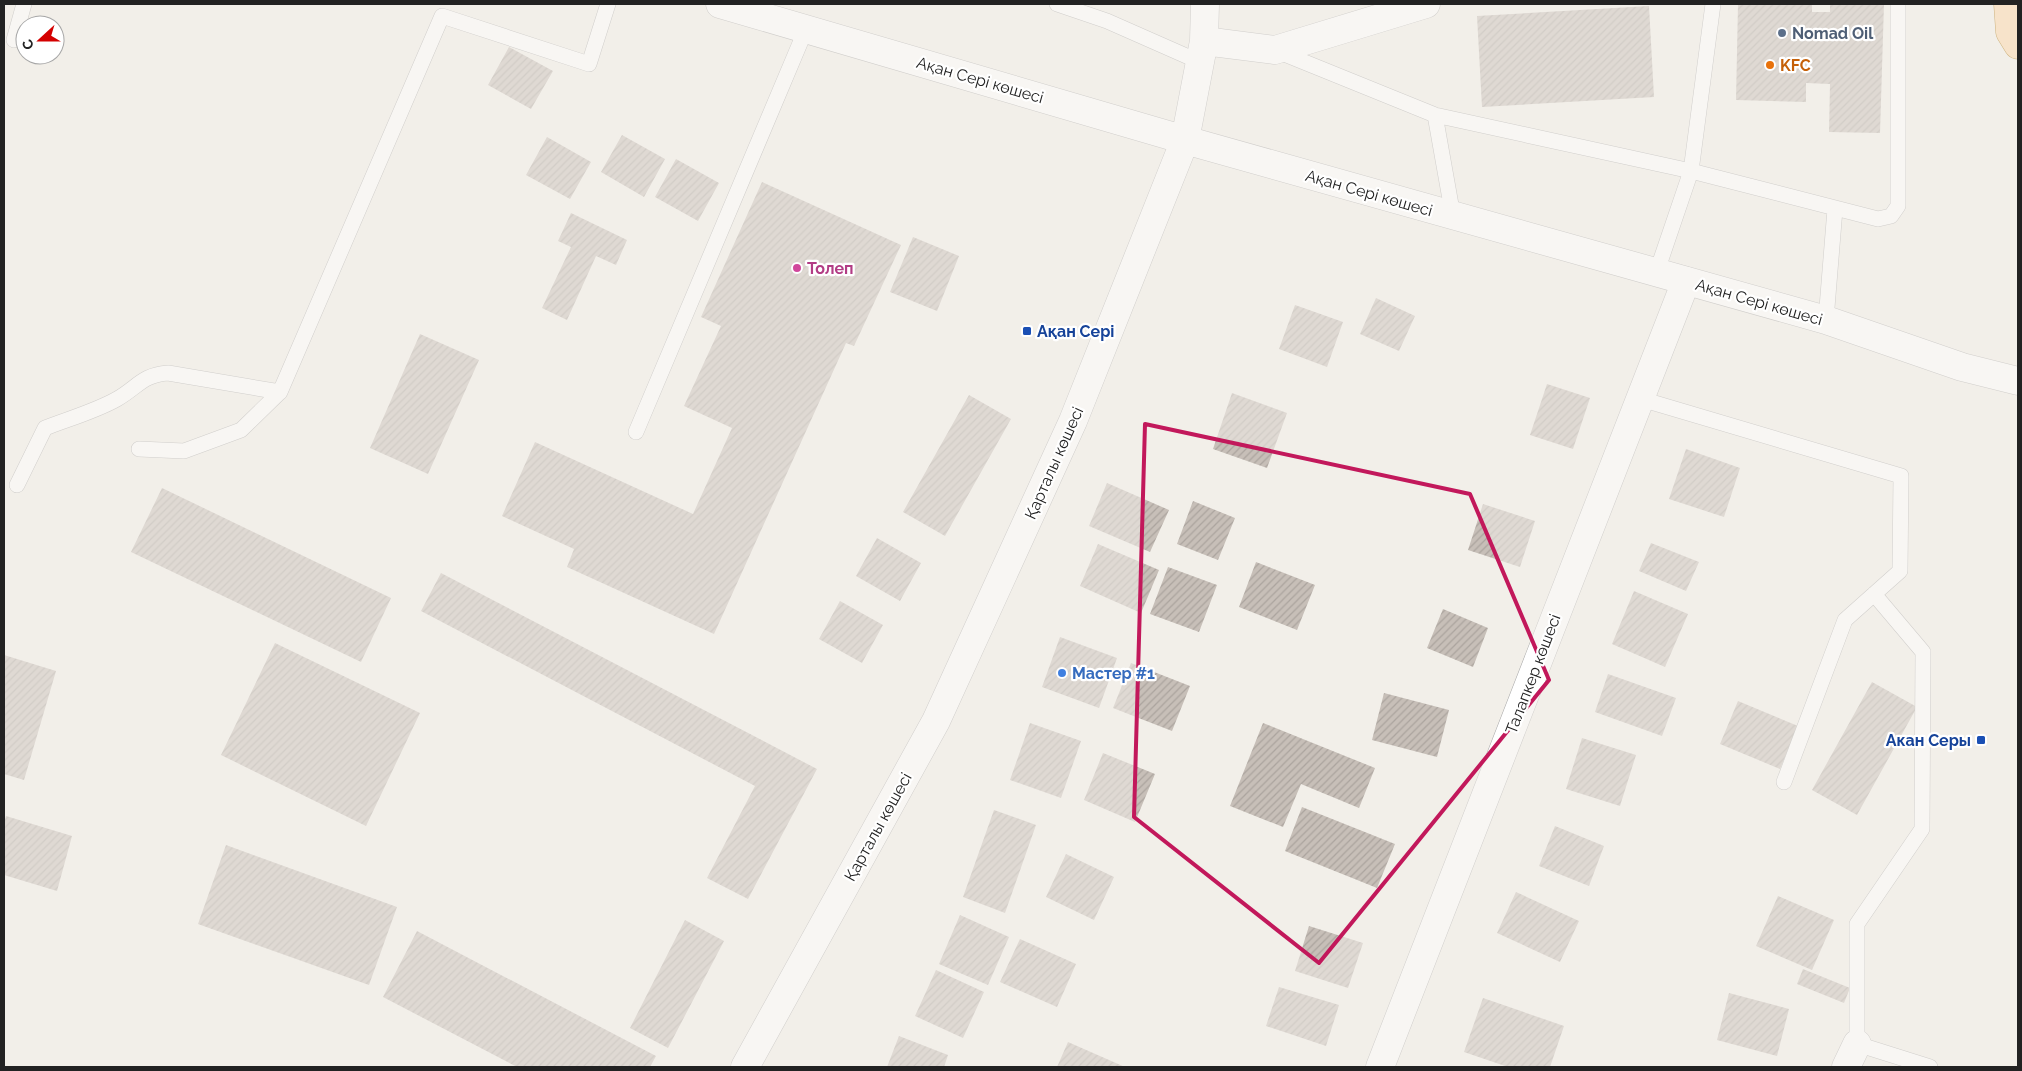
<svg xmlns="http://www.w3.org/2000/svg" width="2022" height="1071" viewBox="0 0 2022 1071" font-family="Raleway,sans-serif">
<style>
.building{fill:url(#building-hatch)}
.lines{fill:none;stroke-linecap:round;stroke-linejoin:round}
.service-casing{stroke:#a9a9a9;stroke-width:16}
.minor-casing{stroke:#a9a9a9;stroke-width:29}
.tertiary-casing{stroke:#a9a9a9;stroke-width:29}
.primary-casing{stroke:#a06b00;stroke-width:29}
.service{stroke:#fff;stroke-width:15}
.minor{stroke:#fff;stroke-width:28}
.tertiary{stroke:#fff;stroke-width:28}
.primary{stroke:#fcd6a4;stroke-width:28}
.marked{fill:none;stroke:#c2185b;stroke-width:4;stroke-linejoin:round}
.service-dot{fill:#5c6f8a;stroke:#fff;stroke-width:2}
.food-dot{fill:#e8710a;stroke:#fff;stroke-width:2}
.hotel-dot{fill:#d1479c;stroke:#fff;stroke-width:2}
.transit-dot{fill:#1a4fb4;stroke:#fff;stroke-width:2}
.shop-dot{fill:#3f7fe0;stroke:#fff;stroke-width:2}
.labels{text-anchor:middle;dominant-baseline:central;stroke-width:4.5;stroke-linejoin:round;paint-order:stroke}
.service-label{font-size:16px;font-weight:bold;fill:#4e5e75;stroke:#fff;text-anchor:start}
.food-label{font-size:16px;font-weight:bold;fill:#c56008;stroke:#fff;text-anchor:start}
.street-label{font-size:16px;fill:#222;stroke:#fff}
.hotel-label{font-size:16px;font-weight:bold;fill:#b23c85;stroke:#fff;text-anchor:start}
.transit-label{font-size:16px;font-weight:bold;fill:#164399;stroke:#fff;text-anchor:start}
.shop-label{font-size:16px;font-weight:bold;fill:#366cbe;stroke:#fff;text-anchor:start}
</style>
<defs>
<pattern id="building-hatch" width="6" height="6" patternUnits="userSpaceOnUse" patternTransform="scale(1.25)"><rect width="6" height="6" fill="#c7bfb8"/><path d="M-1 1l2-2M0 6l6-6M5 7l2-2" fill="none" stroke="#aba49e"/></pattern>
</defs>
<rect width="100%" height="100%" fill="#f2efe9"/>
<!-- building -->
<path class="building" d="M1738,4H1812V12H1830V4H1884L1880,133L1829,132L1830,84L1806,83V102L1736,100Z
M1649,6L1654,97L1482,107L1477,16Z
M509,47L553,71L531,109L488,85Z
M622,135L665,159L644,197L601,172Z
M547,137L591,162L570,199L526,175Z
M676,159L719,183L698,221L655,197Z
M762,182L901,245L854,346L846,343L714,634L567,567L574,549L502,516L535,442L693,514L732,428L684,406L721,326L701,317Z
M571,213L627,240L616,265L596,256L567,320L542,308L571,247L558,241Z
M913,237L959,256L937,311L890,292Z
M1376,298L1415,316L1399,351L1360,334Z
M1295,305L1343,322L1327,367L1279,349Z
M420,334L479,360L428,474L370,448Z
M1547,384L1590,398L1573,449L1530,435Z
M1232,393L1287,413L1267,468L1213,449Z
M969,395L1011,419L945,536L903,512Z
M1686,449L1740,468L1724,517L1669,499Z
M1107,483L1169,510L1150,552L1089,526Z
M162,488L391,598L361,662L131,552Z
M1193,501L1235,518L1218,560L1177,544Z
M1483,504L1535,521L1520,567L1468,550Z
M877,538L921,563L900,601L856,576Z
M1651,543L1699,562L1686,591L1639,571Z
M1098,544L1159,570L1141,613L1080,586Z
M1256,562L1315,585L1297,630L1239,607Z
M1168,567L1217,585L1199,632L1150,614Z
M441,573L817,769L748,899L707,878L755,786L421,611Z
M1634,591L1688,614L1665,667L1612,644Z
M840,601L883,625L862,663L819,639Z
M1443,609L1488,628L1473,667L1427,648Z
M1060,637L1117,658L1099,708L1042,687Z
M275,643L420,713L366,826L221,755Z
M4,655L56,671L24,780L4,774Z
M1131,663L1190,686L1172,731L1113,708Z
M1608,674L1676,698L1662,736L1595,712Z
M1872,682L1917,707L1857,815L1812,790Z
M1384,693L1449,710L1437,757L1372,740Z
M1738,701L1798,726L1780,769L1720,744Z
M1030,723L1081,741L1061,798L1010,780Z
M1263,723L1375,768L1359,808L1301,784L1283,827L1230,806Z
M1582,738L1636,755L1620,806L1566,789Z
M1103,753L1155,774L1135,822L1084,800Z
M1302,807L1395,844L1377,888L1285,851Z
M994,810L1036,825L1005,913L963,897Z
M6,816L72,836L57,891L4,875V823Z
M1555,826L1604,846L1589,886L1539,866Z
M226,845L397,907L369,985L198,924Z
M1066,854L1114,877L1094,920L1046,897Z
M1516,892L1579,921L1560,962L1497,933Z
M1778,896L1834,920L1812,970L1756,946Z
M960,915L1009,937L988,985L939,964Z
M685,920L724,941L668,1048L630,1028Z
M1309,926L1363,943L1348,988L1295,971Z
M417,931L656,1056L650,1067H517L383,997Z
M1020,939L1076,964L1057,1007L1000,982Z
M1803,969L1850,988L1844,1003L1797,984Z
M936,970L984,992L963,1038L915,1016Z
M1279,987L1339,1005L1326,1046L1266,1026Z
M1729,993L1789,1009L1777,1056L1717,1040Z
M1483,998L1564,1026L1550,1067H1508L1464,1052Z
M899,1036L948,1055L944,1067H887Z
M1068,1042L1125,1067H1057Z"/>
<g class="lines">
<defs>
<path id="service" d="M1057,4L1107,21L1200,62
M1713,4L1691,171L1878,219L1891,216L1898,206V4
M14,40L24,4
M1277,51L1435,115L1691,171L1656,274
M1435,115L1453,216
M1826,320L1835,209
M1641,399L1901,476L1900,571L1845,620L1784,782
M636,432L806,29
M139,449L184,451L241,430L280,392
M17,485L45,428C68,419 96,411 117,399C138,387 142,375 168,373L280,392L442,16L589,64L608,4
M1874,594L1923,652L1922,829L1857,924V1044L1930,1067"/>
<path id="minor" d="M720,4L1185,140L1204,41L1275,50L1426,4
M1204,41L1205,4
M1380,1067L1686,281
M1846,1067L1857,1044"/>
<path id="tertiary" d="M745,1067L936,721L1073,421L1185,140L1826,320L1962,367L2018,381"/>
<path id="primary" d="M2008,4L2010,32L2018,45"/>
</defs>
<!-- service casing -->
<use href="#service" class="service-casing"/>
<!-- minor casing -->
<use href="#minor" class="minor-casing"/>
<!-- tertiary casing -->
<use href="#tertiary" class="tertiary-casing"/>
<!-- primary casing -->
<use href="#primary" class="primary-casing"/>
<!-- service -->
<use href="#service" class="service"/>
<!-- minor -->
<use href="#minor" class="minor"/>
<!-- tertiary -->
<use href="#tertiary" class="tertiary"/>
<!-- primary -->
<use href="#primary" class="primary"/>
</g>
<!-- marked area -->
<path d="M0 0H2022V1071H0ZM1145,424L1470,494L1549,680L1319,963L1134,817Z" fill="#f2efe9" fill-opacity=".55" fill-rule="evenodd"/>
<path class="marked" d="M1145,424L1470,494L1549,680L1319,963L1134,817Z"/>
<!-- markers -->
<circle class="service-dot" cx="1782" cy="33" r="5"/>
<circle class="food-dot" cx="1770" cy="65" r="5"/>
<circle class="hotel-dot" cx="797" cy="268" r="5"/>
<g class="transit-dot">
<rect x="1022" y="326" width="10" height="10" rx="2.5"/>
<rect x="1976" y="735" width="10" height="10" rx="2.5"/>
</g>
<circle class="shop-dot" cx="1062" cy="673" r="5"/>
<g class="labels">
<!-- service labels -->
<g class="service-label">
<text x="1792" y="33">Nomad Oil</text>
</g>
<!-- food labels -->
<g class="food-label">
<text x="1780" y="65">KFC</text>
</g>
<!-- street labels -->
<g class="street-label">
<text transform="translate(980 80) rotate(16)">Ақан Сері көшесі</text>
<text transform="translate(1369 193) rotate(16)">Ақан Сері көшесі</text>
<text transform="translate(1759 302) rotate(16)">Ақан Сері көшесі</text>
<text transform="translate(1054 463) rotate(-66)">Қарталы көшесі</text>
<text transform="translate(1533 674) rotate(-69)">Талапкер көшесі</text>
<text transform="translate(878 827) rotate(-61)">Қарталы көшесі</text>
</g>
<!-- hotel labels -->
<g class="hotel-label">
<text x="807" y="268">Толеп</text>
</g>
<!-- transit labels -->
<g class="transit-label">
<text x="1037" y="331">Ақан Серi</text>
<text x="1971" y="740" text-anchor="end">Акан Серы</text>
</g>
<!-- shop labels -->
<g class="shop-label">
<text x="1072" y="673">Мастер #1</text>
</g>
</g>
<!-- border -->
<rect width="2022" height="1071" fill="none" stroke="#222222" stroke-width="10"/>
<!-- north arrow -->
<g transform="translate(40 40) rotate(249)"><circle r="24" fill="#ffffff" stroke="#a7a7a7"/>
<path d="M0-4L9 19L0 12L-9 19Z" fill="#d40000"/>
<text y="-8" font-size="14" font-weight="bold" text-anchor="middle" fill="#222222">С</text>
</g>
</svg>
